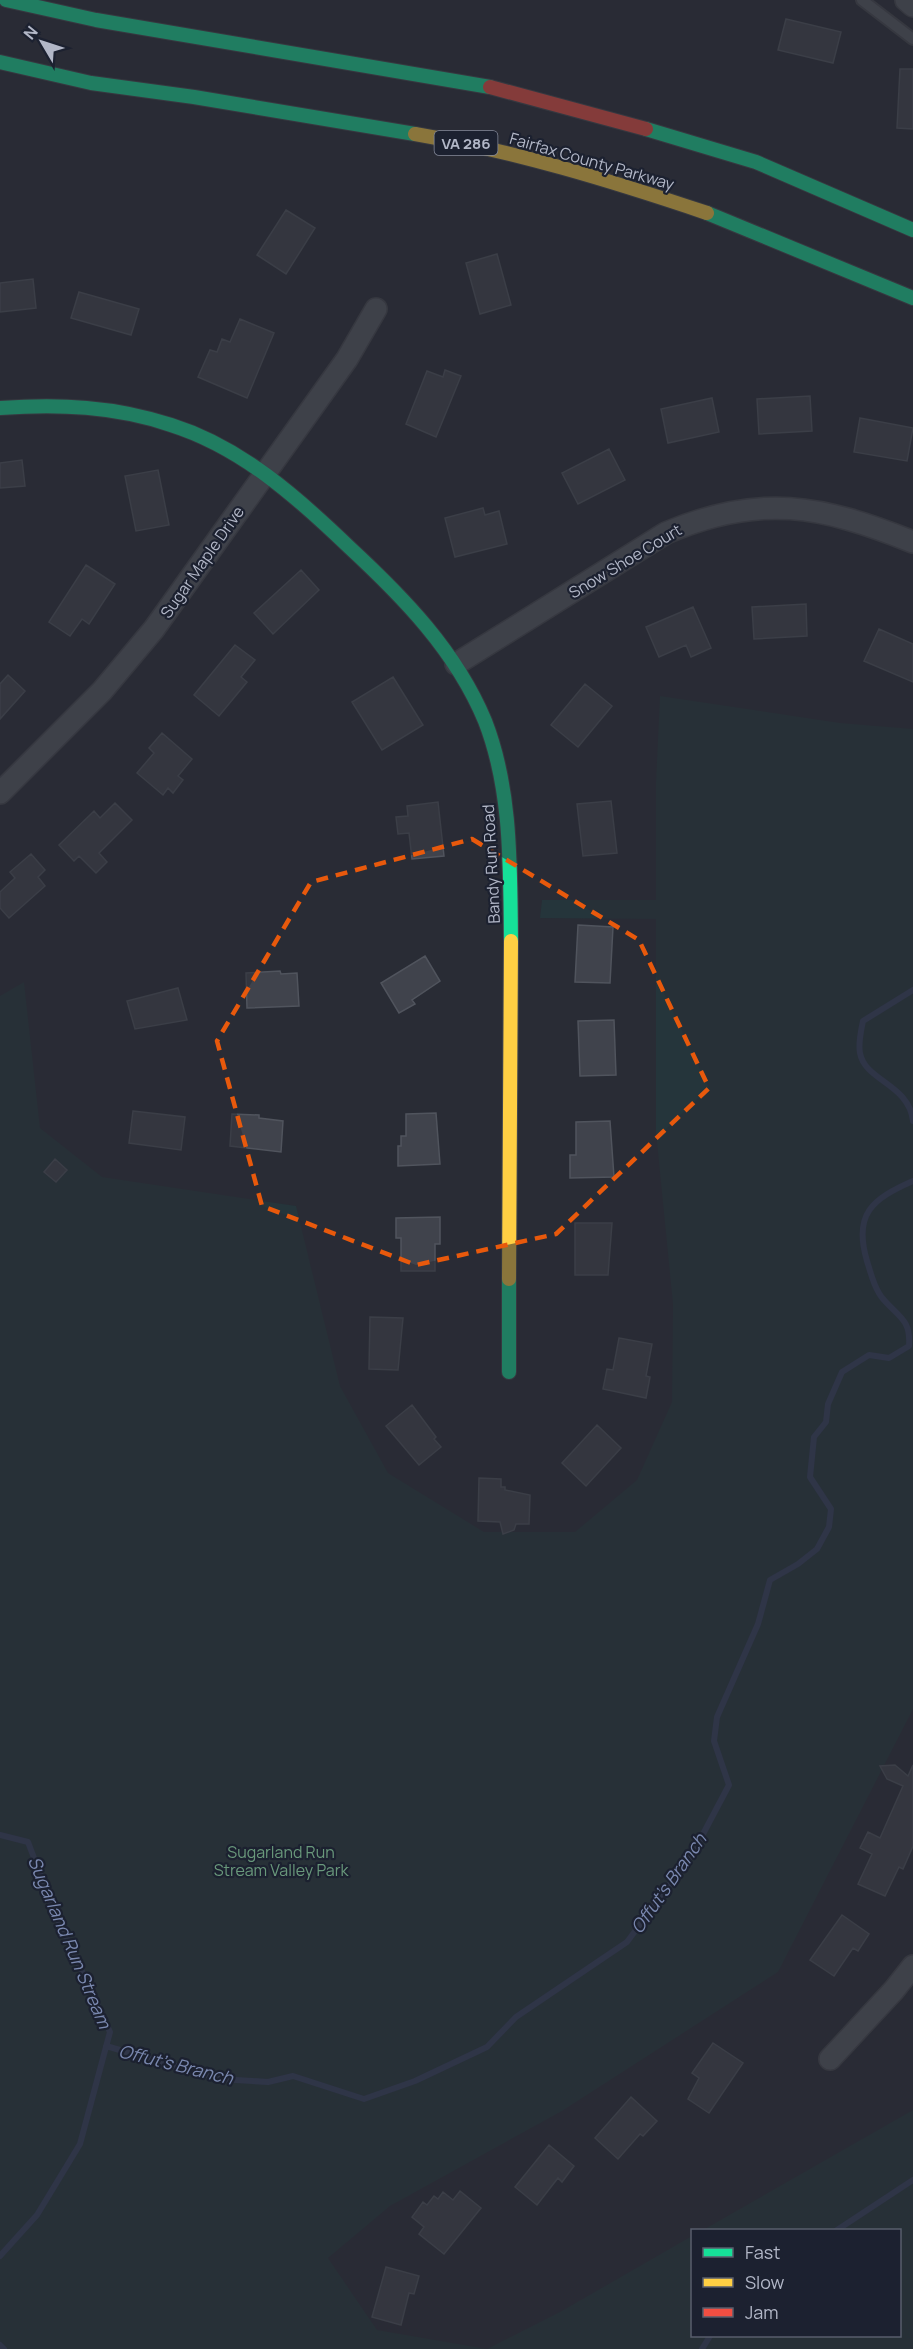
<svg xmlns="http://www.w3.org/2000/svg" width="913" height="2349" viewBox="0 0 913 2349" font-family="Manrope,sans-serif">
<style>
.green{fill:#25353b}
.lines{fill:none;stroke-linecap:round;stroke-linejoin:round}
.stream{stroke:#35405e;stroke-width:6}
.building{fill:#40434c;stroke:#50545d;stroke-width:1.5}
.lane-casing{stroke:#45474e;stroke-width:14}
.street-casing{stroke:#45474e;stroke-width:24}
.fast-casing{stroke:#45474e;stroke-width:16}
.slow-casing{stroke:#45474e;stroke-width:16}
.jam-casing{stroke:#45474e;stroke-width:16}
.lane{stroke:#585b63;stroke-width:10}
.street{stroke:#585b63;stroke-width:21}
.fast{stroke:#16e098;stroke-width:14}
.slow{stroke:#ffcf43;stroke-width:14}
.jam{stroke:#f24e42;stroke-width:14}
.marked{fill:none;stroke:#e8590c;stroke-width:4.5;stroke-dasharray:12 8;stroke-linejoin:round}
.labels{text-anchor:middle;dominant-baseline:central;stroke-width:4.5;stroke-linejoin:round;paint-order:stroke}
.shield{fill:#1c2130;stroke:#858a9a;stroke-width:1.5}
.shield-label{font-size:15px;font-weight:bold;fill:#b2b7c7}
.street-label{font-size:16px;fill:#b2b7c7;stroke:#1c2130}
.park-label{font-size:16px;fill:#69987b;stroke:#1c2130}
.water-label{font-size:18px;font-style:italic;fill:#7a88af;stroke:#1c2130}
</style>
<rect width="100%" height="100%" fill="#292c35"/>
<!-- green -->
<path class="green" d="M660,696L840,723L913,729V1709L778,1972L562,2111L390,2206L328,2258L377,2330L487,2349L560,2312L692,2236V2336H900V2230H703L913,2110V2349H0V996L24,982L40,1128L102,1177L296,1206L340,1386L388,1473L484,1532H575L637,1480L672,1402L673,1304L656,1132V919L540,918L542,900H656V782Z"/>
<g class="lines">
<!-- stream -->
<path class="stream" d="M913,990L863,1021C861,1031 858,1043 860,1053C865,1081 909,1084 913,1121
M0,1835L28,1842L54,1911L110,2032L80,2144L37,2215L0,2256
M106,2046L220,2079L268,2082L293,2076L364,2099L415,2081L487,2047L516,2017L627,1942L693,1853L729,1785L714,1741L717,1717L758,1624L770,1580L798,1564L817,1549L829,1527L831,1509L810,1477L814,1437L826,1422L828,1404L842,1372L869,1355L889,1358L909,1346C911,1320 899,1317 884,1300C875,1290 871,1274 867,1261C853,1214 872,1199 913,1181
M837,2230L913,2180
M0,2345L4,2349
M702,2349L710,2336"/>
</g>
<!-- building -->
<path class="building" d="M786,19L841,32L833,63L778,50Z
M900,69H913V129L897,128Z
M286,210L315,228L286,274L257,255Z
M497,254L511,305L480,314L466,263Z
M33,279L36,308L0,312V283Z
M79,292L139,309L131,335L71,318Z
M240,319L274,333L247,398L198,377L210,350L217,352L222,339L230,342Z
M445,370L461,376L436,437L406,424L427,371L443,377Z
M810,396L812,431L759,434L757,399Z
M712,398L719,432L668,443L661,409Z
M860,418L913,428L907,461L854,452Z
M609,449L625,480L578,504L562,473Z
M22,460L25,486L0,488V463Z
M158,470L169,525L136,531L125,476Z
M483,508L485,515L499,511L507,544L455,557L445,518Z
M86,565L115,584L89,624L82,619L70,636L49,622Z
M301,570L319,590L273,634L254,613Z
M806,604L807,636L754,639L752,607Z
M693,607L711,648L691,657L686,645L659,657L646,627Z
M879,629L913,644V682L864,661Z
M235,645L255,660L241,677L247,682L219,716L194,695Z
M8,675L25,691L0,719V684Z
M393,677L423,725L382,750L352,702Z
M585,684L612,706L578,747L551,725Z
M162,733L192,759L178,776L183,780L173,793L168,788L163,795L137,773L154,753L149,748Z
M611,801L617,853L583,856L577,804Z
M438,802L444,856L412,859L409,833L398,834L396,817L408,816L407,806Z
M115,803L132,820L99,853L107,862L96,873L79,856L74,861L59,845L94,811L100,818Z
M31,854L45,870L38,877L45,886L9,918L0,908V892L15,878L10,872Z
M578,925L613,927L610,983L575,982Z
M425,956L440,981L412,1000L415,1004L399,1013L381,983Z
M280,971L281,974L297,973L299,1006L247,1008L246,973Z
M178,988L187,1020L135,1029L127,1001Z
M614,1020L616,1075L580,1076L578,1021Z
M133,1111L185,1117L181,1150L129,1143Z
M436,1113L440,1164L398,1166V1146H401V1136H406V1114Z
M232,1114L259,1115V1118L283,1121L281,1152L230,1146Z
M610,1121L614,1177L570,1178V1155H576V1122Z
M55,1159L67,1170L56,1182L44,1172Z
M440,1217V1244H435V1271H401V1238H396V1218Z
M575,1223H612L608,1275H575Z
M370,1317L403,1318L398,1370L369,1369Z
M619,1338L652,1344L646,1376L650,1377L646,1398L603,1389L607,1369L613,1370Z
M412,1405L436,1437L434,1439L441,1447L419,1465L386,1426Z
M597,1425L621,1448L586,1486L562,1463Z
M479,1478L501,1479V1487H505V1490L530,1495L529,1524H516L514,1530L503,1534L500,1522L478,1521Z
M895,1765L908,1776L913,1765V1846L903,1869L899,1867L885,1896L858,1884L872,1854L860,1848L868,1832L880,1838L903,1786L887,1779L880,1766Z
M842,1915L869,1934L858,1951L853,1948L834,1976L810,1960Z
M713,2043L743,2063L709,2113L688,2099L699,2078L692,2073Z
M631,2097L657,2121L643,2136L640,2134L618,2159L595,2138Z
M549,2145L574,2166L562,2182L558,2178L537,2205L515,2187Z
M460,2191L481,2208L444,2254L419,2234L424,2227L412,2217L423,2202L427,2205L434,2196L438,2199L443,2192L453,2200Z
M386,2267L419,2276L414,2294L409,2293L401,2325L372,2317Z"/>
<g class="lines">
<defs>
<path id="lane" d="M862,0L913,39"/>
<path id="street" d="M906,0L913,6
M456,664L666,533C760,493 821,505 913,542
M0,793L102,691L154,629L347,359L376,309
M830,2059L894,1990L913,1966"/>
<path id="fast" d="M6,0L96,20L490,87
M0,62L91,83L194,97L415,134
M646,129L756,162L913,230
M707,213L913,298
M0,408C59,404 114,406 171,425C241,447 297,497 349,547C403,597 456,651 485,721C512,790 510,868 511,941
M509,1372V1279"/>
<path id="slow" d="M415,134C514,151 612,181 707,213
M509,1279L511,941"/>
<path id="jam" d="M490,87L646,129"/>
</defs>
<!-- lane casing -->
<use href="#lane" class="lane-casing"/>
<!-- street casing -->
<use href="#street" class="street-casing"/>
<!-- fast casing -->
<use href="#fast" class="fast-casing"/>
<!-- slow casing -->
<use href="#slow" class="slow-casing"/>
<!-- jam casing -->
<use href="#jam" class="jam-casing"/>
<!-- lane -->
<use href="#lane" class="lane"/>
<!-- street -->
<use href="#street" class="street"/>
<!-- fast -->
<use href="#fast" class="fast"/>
<!-- slow -->
<use href="#slow" class="slow"/>
<!-- jam -->
<use href="#jam" class="jam"/>
</g>
<!-- marked area -->
<path d="M0 0H913V2349H0ZM472,839L639,940L709,1088L556,1234L416,1265L262,1206L217,1041L311,882Z" fill="#292c35" fill-opacity=".55" fill-rule="evenodd"/>
<path class="marked" d="M472,839L639,940L709,1088L556,1234L416,1265L262,1206L217,1041L311,882Z"/>
<g class="labels">
<!-- shield labels -->
<rect class="shield" x="434.5" y="131" width="63" height="24" rx="4.5"/>
<g class="shield-label">
<text x="466" y="143">VA 286</text>
</g>
<!-- street labels -->
<g class="street-label">
<text transform="translate(592 161) rotate(16)">Fairfax County Parkway</text>
<text transform="translate(625 561) rotate(-31)">Snow Shoe Court</text>
<text transform="translate(202 562) rotate(-55)">Sugar Maple Drive</text>
<text transform="translate(491 864) rotate(-93)">Bandy Run Road</text>
</g>
<!-- park labels -->
<g class="park-label">
<text x="281" y="1852">Sugarland Run<tspan x="281" dy="18">Stream Valley Park</tspan></text>
</g>
<!-- water labels -->
<g class="water-label">
<text transform="translate(668 1883) rotate(-55)">Offut's Branch</text>
<text transform="translate(70 1942) rotate(67)">Sugarland Run Stream</text>
<text transform="translate(176 2064) rotate(14)">Offut's Branch</text>
</g>
</g>
<!-- legend -->
<rect x="691" y="2229" width="210" height="108" fill="#1c2130" stroke="#585d6c" stroke-width="1.5"/>
<rect x="703" y="2248" width="30" height="9" fill="#16e098" stroke="#585d6c" stroke-width="1.5"/>
<text x="745" y="2259" font-size="18" fill="#b2b7c7">Fast</text>
<rect x="703" y="2278" width="30" height="9" fill="#ffcf43" stroke="#585d6c" stroke-width="1.5"/>
<text x="745" y="2289" font-size="18" fill="#b2b7c7">Slow</text>
<rect x="703" y="2308" width="30" height="9" fill="#f24e42" stroke="#585d6c" stroke-width="1.5"/>
<text x="745" y="2319" font-size="18" fill="#b2b7c7">Jam</text>
<!-- north arrow -->
<g transform="translate(42 42) rotate(309)" stroke="#1c2130" stroke-width="4.5" paint-order="stroke">
<path d="M0-4.5L10 22L0 15L-10 22Z" fill="#b2b7c7"/>
<text y="-9" font-size="16" font-weight="bold" text-anchor="middle" fill="#b2b7c7">N</text>
</g>
</svg>
